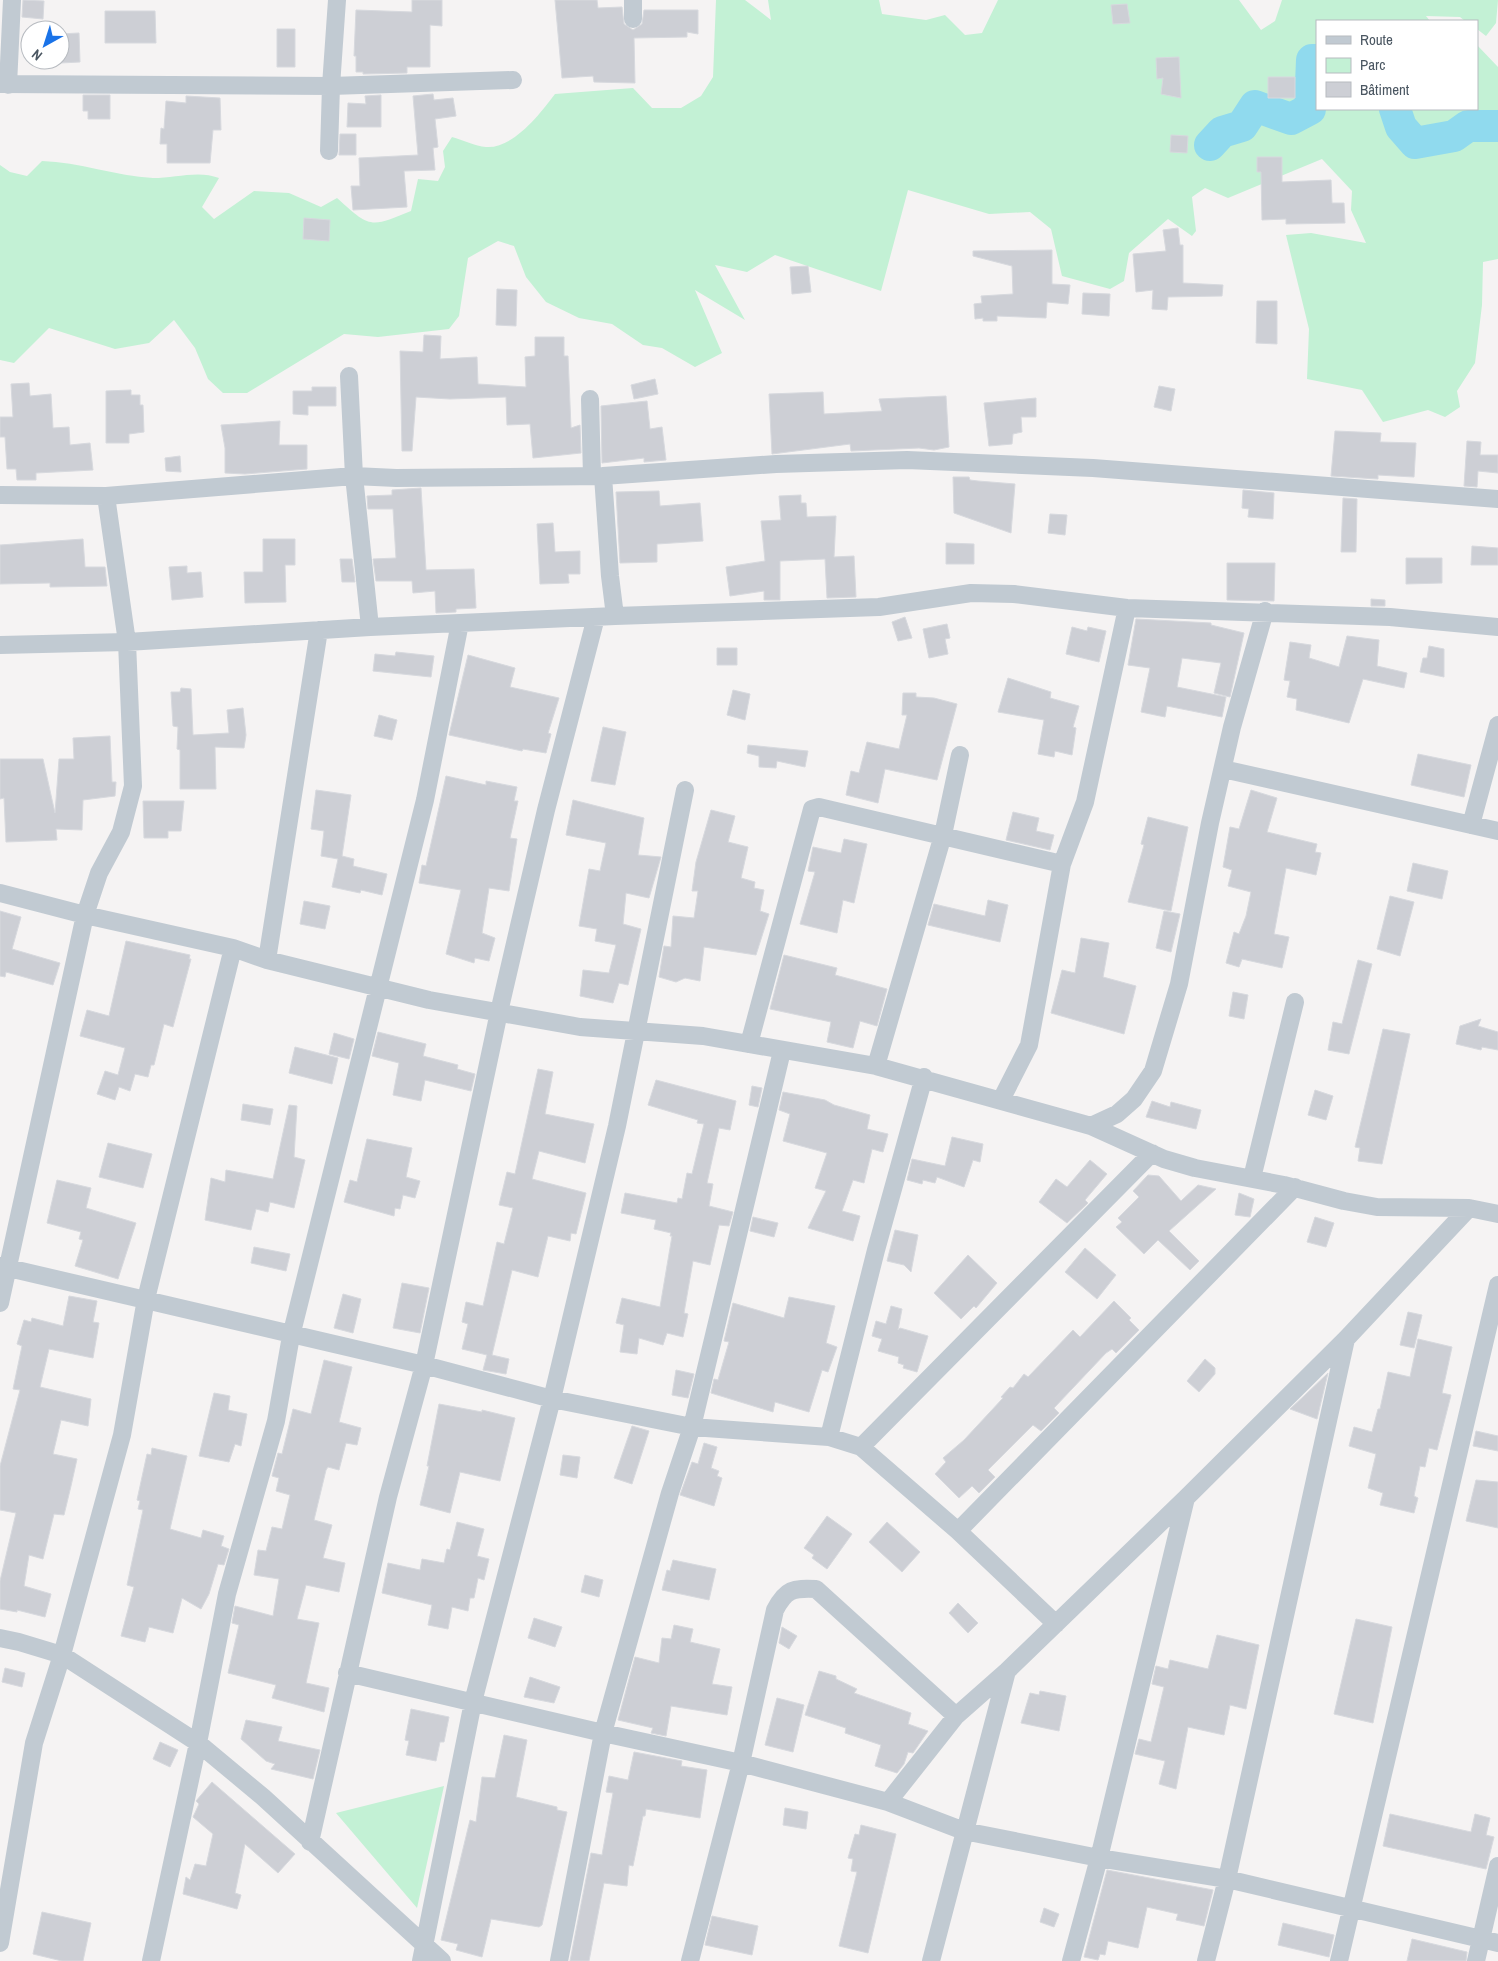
<svg xmlns="http://www.w3.org/2000/svg" width="1498" height="1961" viewBox="0 0 1498 1961" font-family="'Archivo Narrow',sans-serif">
<style>
.green{fill:#c3f1d5}
.lines{fill:none;stroke-linecap:round;stroke-linejoin:round}
.river{stroke:#90daee;stroke-width:32}
.building{fill:#cdcfd5;stroke:#d7d9de}
.street{stroke:#c1cad2;stroke-width:18}
</style>
<rect width="100%" height="100%" fill="#f5f3f3"/>
<!-- green -->
<path class="green" d="M716,0H745L771,20L768,0H879L882,14L926,20L945,15L965,35L982,33L998,0H1239L1261,30L1275,21L1282,0H1498L1496,23L1486,36L1477,29V21H1465L1460,17L1426,16L1430,21H1317V109H1477V45L1498,67V259L1483,262L1482,305L1475,363L1457,391L1460,407L1445,417L1428,410L1383,422L1362,390L1307,379L1309,329L1286,235L1311,233L1366,243L1351,210L1352,191L1322,159L1228,198L1205,188L1192,197L1196,231L1192,236L1168,219L1129,253L1124,281L1110,289L1062,276L1051,229L1030,212L989,214L908,190L881,291L775,255L747,272L715,265L745,320L695,290L722,353L695,367L662,348L643,345L612,324L579,318L546,302L526,277L514,246L498,241L468,258L459,316L449,329L378,337L344,334L247,393H223L208,379L195,348L174,320L149,343L115,349L49,328L14,363L0,360V165L10,172L27,176L42,161C79,162 116,176 153,178C175,178 199,170 219,178L202,207L214,219L254,191L289,193L321,207L337,198C370,228 370,228 411,211L418,179L438,181L445,167L443,151L452,137C463,140 475,146 486,147C513,149 540,114 555,94L633,88L652,108H681L701,96L713,77Z
M444,1786L417,1908L336,1813Z"/>
<g class="lines">
<!-- river -->
<path class="river" d="M1395,109L1401,127L1415,143L1454,136L1468,126H1498
M1210,145L1222,132L1242,126L1255,106L1291,119L1310,109L1312,60H1317"/>
</g>
<!-- building -->
<path class="building" d="M23,0L44,1L43,19L22,17Z
M412,0H442V26L430,25V67H407V73L363,74V72H356V56H354L356,10L412,12Z
M555,0H597L598,8L622,7L624,24L633,30L642,24L644,10H698V34L687,32V37L634,38L635,83L594,82L593,76L562,78Z
M1127,4L1130,23L1113,24L1111,5Z
M105,11H155L156,43H105Z
M277,29H295V67H277Z
M79,33L80,62L60,63V34Z
M1179,57L1181,98L1161,94L1163,78L1157,79L1156,58Z
M1268,77H1295V98H1268Z
M433,94L434,100L453,98L456,116L435,119L438,147L433,148L435,170L404,171L407,207L353,210L351,186H360L359,158L418,155L413,96Z
M83,95H110V119H88V111H83Z
M381,95V127H347L348,103L366,104L365,96Z
M186,96L220,98L221,130H213L210,163H167V144H160L161,128L164,129L166,101L186,103Z
M340,134H356V155H339Z
M1171,135L1188,136L1187,153L1170,152Z
M1257,157H1282V182L1331,180L1332,203H1344L1345,223L1286,224V219L1262,220L1261,172H1257Z
M304,218L330,220L329,241L303,239Z
M1178,228L1180,245H1183V283L1223,285L1222,296L1168,297L1167,310L1152,309L1153,290L1136,292L1133,254L1166,251L1163,230Z
M1052,250V284L1070,285L1068,304L1047,302L1046,318L997,316V321H983V318L975,319L974,304L982,303L981,296L1013,294L1012,266L973,256V251Z
M808,266L811,292L792,294L790,267Z
M497,289L517,290L516,326L496,325Z
M1083,293L1110,294L1109,316L1082,314Z
M1257,301H1277V344L1256,343Z
M424,335L441,336L440,359L477,357L478,384L526,387L525,357L535,356V337H564V356H568L571,428L580,425L581,453L533,458L530,424L507,425L506,397L450,399L416,397L412,451H402L400,351L423,352Z
M655,379L658,394L634,399L631,385Z
M29,383L30,396L51,394L53,428L69,427L70,445L90,443L93,470L36,473V480H17L16,469H7L5,437H0V417H13L11,384Z
M1159,386L1175,389L1171,411L1154,407Z
M312,387H336V406H308V415L293,414V391H312Z
M131,390V395H140V405H143L144,432L129,434V443H106V391Z
M823,392L824,414L882,411L879,399L946,396L949,447L934,450L919,448L851,451L850,444L772,454L769,394Z
M1036,398V417H1021L1022,432L1013,434L1012,444L989,446L984,403Z
M647,401L650,429L662,427L666,460L644,462V458L602,463L601,406Z
M280,421L279,445H307V469L245,474L225,473V448L221,425Z
M1335,431L1381,433L1380,442L1416,443L1414,477L1378,475V479L1331,476Z
M1467,441L1481,442L1480,455H1498V473L1478,471L1477,487L1464,486Z
M180,456L181,472L166,471L165,458Z
M953,477H969L970,480L978,481L1015,484L1011,533L954,513Z
M421,488L426,570L474,569L476,608L456,609V612L436,613L435,591L413,593L412,581H376L373,559L396,558L393,509H368L367,496L392,495V490Z
M1243,490L1274,493L1273,519L1248,517L1249,509L1242,508Z
M659,491L660,506L700,503L703,541L657,544V562L620,563L616,492Z
M801,495V503H806L807,517L836,516L834,557L854,556L856,597L827,598L825,559L780,561V600H764V591L730,596L726,567L765,561L761,521L781,520L779,496Z
M1343,498L1357,499L1356,552H1341Z
M1050,514L1067,515L1065,535L1048,533Z
M553,523L555,552L580,551V574H568L569,583L540,584L537,524Z
M83,539L85,567H105L107,586L50,587V583L0,584V545Z
M263,539H295V565H285L286,602L245,603L244,572H263Z
M946,543L974,544V564H946Z
M1472,546L1498,548V565H1471Z
M1406,558H1442V583L1406,584Z
M340,559H352L355,582H342Z
M1227,563H1275L1274,601L1227,600Z
M187,566V573L201,572L203,597L172,600L169,567Z
M1371,599L1385,600V606H1371Z
M905,617L912,638L898,641L892,622Z
M1136,619L1211,623V625L1244,633L1230,697L1214,693L1221,663L1182,658L1177,687L1226,697L1222,717L1167,706L1165,717L1141,712L1150,668L1128,665Z
M947,624L950,638L945,639L948,654L929,658L923,629Z
M1072,627L1087,631L1088,627L1106,631L1099,662L1066,654Z
M1347,636L1379,640L1377,666L1407,673L1404,688L1363,679L1349,723L1296,710L1297,699L1287,697L1290,681L1284,680L1290,642L1311,645L1309,658L1339,667Z
M1429,646L1444,649V677L1420,672L1423,658H1427Z
M717,648H737V665H717Z
M396,652L434,656L431,677L373,671L375,654L395,656Z
M468,655L515,668L510,687L559,698L548,733L551,734L546,753L523,749L522,751L449,735Z
M1008,678L1051,692L1050,698L1079,706L1073,727L1076,728L1072,755L1055,751L1054,757L1038,754L1044,720L998,712Z
M181,688L191,689L193,735L229,733L227,710L243,708L246,735L244,748L215,747L216,789H180V750L177,749L178,727L173,726L171,692H180Z
M733,690L750,694L745,720L727,715Z
M903,693H916V697L934,698L957,704L937,780L885,769L878,803L846,795L851,771L859,773L867,742L899,749L907,715H902Z
M379,715L397,720L392,740L374,736Z
M603,727L626,732L615,785L591,781Z
M110,736L112,782H116L115,796L83,800L82,830L56,829L57,840L6,842L4,798L0,799V759H43L55,813L59,759H74L73,738Z
M748,745L808,751L805,767L777,761L776,768L759,767V756L747,753Z
M1418,754L1471,765L1464,797L1411,785Z
M446,776L486,785V781L517,787L514,801H518L510,838L517,839L509,891L489,888L482,933L495,938L489,961L475,958L474,963L446,954L461,890L419,883L422,865L426,866Z
M316,790L351,795L342,856L354,859L353,866L387,874L382,895L361,890L360,893L332,887L338,859L321,856L324,831L311,829Z
M1251,790L1277,798L1267,832L1317,844L1315,852L1321,853L1316,875L1286,868L1274,934L1289,937L1282,968L1242,959L1239,967L1226,963L1234,932L1239,934L1246,916L1251,892L1228,886L1232,870L1223,867L1230,827L1239,829Z
M573,800L644,818L638,855L661,857L649,898L626,893L623,924L641,929L628,985L619,983L613,1003L580,996L583,970L609,973L616,945L595,941L597,929L579,926L589,869L600,871L606,843L566,835Z
M143,801H184L181,831H168V838H144Z
M711,810L735,816L728,842L748,847L741,878L755,882L754,888L764,890L760,911L769,914L756,955L704,947L700,981L685,978L676,982L659,977L664,946L671,947L673,916L694,918L698,891H692L696,862Z
M1013,812L1039,818L1036,831L1054,835L1050,850L1006,840Z
M1148,817L1188,827L1171,911L1128,902L1144,845L1141,844Z
M844,839L867,844L854,903L843,900L837,933L800,924L815,872L808,871L813,847L841,853Z
M1413,863L1448,871L1442,899L1407,891Z
M1390,896L1414,902L1400,956L1377,949Z
M988,900L1008,905L1000,942L928,925L934,904L985,916Z
M304,901L330,906L325,929L300,924Z
M0,911L21,917L12,949L60,963L53,985L6,972L5,977L0,976Z
M1164,911L1180,914L1171,952L1156,948Z
M1081,938L1109,943L1103,977L1136,986L1124,1034L1051,1013L1062,970L1075,973Z
M126,941L190,955L189,959H191L173,1027L164,1024L154,1065H151L148,1077L135,1074L130,1091L119,1087L115,1100L97,1094L105,1071L118,1075L125,1048L80,1036L87,1010L109,1016Z
M784,955L837,968L835,975L887,989L877,1026L860,1021L853,1048L827,1042L831,1022L770,1009Z
M1358,960L1372,964L1349,1054L1328,1050L1333,1022L1342,1024Z
M1233,992L1248,995L1244,1019L1229,1016Z
M1481,1019L1478,1026L1498,1032V1050L1482,1047L1481,1050L1456,1044L1460,1026Z
M1383,1029L1410,1034L1382,1164L1358,1161L1360,1148L1355,1147Z
M378,1032L426,1044L423,1056L458,1065L457,1069L475,1074L471,1091L425,1080L421,1101L393,1095L399,1063L372,1056Z
M334,1033L354,1039L349,1059L329,1054Z
M295,1047L338,1058L332,1084L289,1073Z
M538,1069L553,1072L545,1114L594,1124L585,1163L539,1151L532,1179L586,1193L576,1234L571,1233L570,1241L548,1236L538,1277L512,1270L492,1355L509,1359L506,1374L483,1370L487,1355L462,1349L468,1324L462,1322L466,1302L483,1306L497,1242L504,1244L513,1208L499,1205L507,1172L515,1174Z
M656,1080L736,1101L730,1130L719,1128L707,1183L713,1184L709,1206L733,1212L729,1226L719,1225L710,1265L693,1261L684,1313L688,1314L683,1337L667,1333L663,1345L639,1338L637,1354L620,1352L624,1325L616,1323L622,1298L660,1307L672,1236H670L671,1233L654,1229L656,1220L621,1213L625,1193L677,1203L678,1198L682,1199L687,1173L692,1174L704,1124L697,1123L698,1120L648,1105Z
M752,1086L762,1088L758,1107L749,1105Z
M1315,1090L1333,1096L1326,1120L1308,1115Z
M783,1092L825,1100L834,1105L870,1115L867,1129L888,1134L883,1152L872,1149L864,1183L853,1180L842,1211L860,1216L853,1241L808,1228L826,1191L815,1188L827,1153L783,1141L790,1114L779,1110Z
M1152,1101L1170,1107L1171,1102L1201,1110L1196,1129L1146,1117Z
M243,1104L273,1109L270,1125L241,1120Z
M289,1105L297,1106L294,1157L305,1160L294,1208L270,1202L268,1212L256,1209L251,1230L205,1220L211,1178L225,1182L226,1170L273,1179Z
M952,1137L983,1144L980,1162L973,1160L964,1187L937,1177L935,1183L923,1180L922,1184L907,1180L912,1159L945,1166Z
M367,1139L412,1148L406,1177L420,1181L415,1198L403,1195L400,1209L395,1208L394,1216L344,1202L350,1180L357,1182Z
M108,1143L152,1154L143,1188L99,1177Z
M1090,1160L1107,1174L1085,1200L1088,1203L1067,1223L1039,1202L1056,1179L1067,1187Z
M1148,1175L1159,1176L1181,1201L1198,1185L1216,1189L1169,1231L1199,1261L1190,1270L1158,1240L1144,1254L1116,1227L1122,1222L1118,1218L1139,1197L1133,1191Z
M57,1180L91,1188L86,1208L136,1223L118,1279L75,1266L83,1240L79,1239L81,1232L47,1223Z
M1239,1193L1254,1199L1250,1217L1235,1215Z
M753,1217L778,1223L774,1237L750,1231Z
M1315,1217L1334,1223L1326,1247L1307,1242Z
M895,1230L918,1235L911,1272L904,1265L887,1261Z
M254,1247L290,1254L286,1271L251,1263Z
M1085,1248L1116,1275L1097,1299L1065,1272Z
M968,1255L997,1283L976,1308L974,1306L961,1319L934,1293Z
M402,1283L429,1288L420,1333L393,1328Z
M343,1294L361,1299L353,1333L334,1328Z
M69,1296L97,1301L93,1322L99,1323L93,1358L49,1349L40,1387L91,1399L88,1426L61,1420L53,1454L77,1459L71,1486L64,1515L54,1514L43,1559L29,1555L24,1586L51,1594L45,1617L17,1610V1612L0,1609V1581L16,1513L0,1510V1466L20,1390L13,1389L22,1346L17,1344L24,1320L31,1322L32,1318L63,1326Z
M789,1297L835,1306L826,1343L837,1347L828,1372L822,1370L809,1412L775,1402L773,1412L711,1393L714,1379L718,1380L729,1342L724,1341L733,1303L784,1318Z
M1114,1301L1131,1318L1129,1320L1139,1330L1116,1353L1112,1349L1106,1353L1054,1408L1059,1413L1041,1431L1033,1425L988,1470L995,1477L979,1493L972,1486L959,1498L935,1474L946,1462L943,1458L964,1440L1003,1398L1001,1397L1010,1387L1013,1388L1024,1374L1028,1377L1073,1330L1080,1337Z
M891,1306L902,1309L898,1330L900,1328L928,1336L917,1372L903,1368L904,1365L898,1363L899,1357L878,1351L882,1339L872,1336L876,1321L886,1324Z
M1408,1312L1422,1315L1414,1348L1400,1345Z
M1418,1339L1452,1347L1442,1393L1451,1395L1437,1450L1429,1448L1425,1467L1420,1466L1414,1496L1418,1498L1414,1513L1380,1505L1383,1493L1368,1488L1376,1454L1349,1446L1354,1427L1372,1432L1378,1409H1380L1388,1372L1410,1377Z
M1205,1359L1215,1368V1374L1199,1392L1187,1381Z
M324,1360L352,1367L339,1422L361,1428L357,1445L346,1443L339,1470L328,1467L326,1470L314,1520L332,1525L323,1558L345,1563L339,1592L306,1585L297,1619L319,1623L306,1683L329,1688L324,1712L272,1698L276,1685L228,1673L239,1625L232,1623L235,1606L273,1616L279,1579L254,1575L258,1550L266,1551L272,1527L282,1529L290,1495L276,1491L279,1478L272,1476L278,1453L282,1454L293,1409L311,1414Z
M676,1370L694,1374L688,1398L672,1395Z
M1328,1373L1317,1419L1290,1409L1305,1395Z
M214,1393L230,1396L228,1410L247,1414L241,1446L235,1444L229,1462L199,1456Z
M439,1404L482,1412V1410L515,1418L500,1481L460,1472L450,1513L420,1505L429,1466H427Z
M632,1426L649,1431L632,1484L614,1478Z
M1476,1431L1498,1436V1451L1473,1446Z
M704,1443L717,1447L711,1468L719,1471L717,1476L722,1478L714,1506L680,1495L692,1462L698,1464Z
M152,1448L187,1456L170,1529L201,1538L203,1530L224,1536L221,1546L229,1549L224,1565L218,1564L209,1594L201,1609L182,1598L173,1633L149,1627L145,1642L121,1636L134,1587L127,1585L143,1510L138,1509L140,1501L137,1500L147,1454L151,1455Z
M563,1455L580,1457L577,1478L560,1475Z
M1476,1480L1498,1482V1528L1466,1521Z
M827,1516L852,1534L827,1569L812,1558L814,1555L804,1548Z
M457,1522L484,1529L477,1556L489,1559L484,1580L478,1578L474,1598H470L468,1611L452,1607L448,1629L428,1625L432,1605L382,1593L388,1563L420,1570L422,1559L444,1563L447,1549L450,1550Z
M887,1522L920,1552L902,1572L869,1542Z
M673,1560L716,1569L709,1600L662,1590L667,1570L670,1571Z
M585,1575L603,1580L599,1597L581,1592Z
M958,1603L978,1623L968,1633L949,1613Z
M534,1618L562,1627L555,1647L528,1638Z
M1356,1619L1392,1627L1373,1723L1334,1714Z
M674,1625L693,1629L690,1642L720,1649L712,1684L732,1687L727,1715L671,1706L666,1736L651,1733L653,1728L618,1720L635,1657L659,1663L662,1638L671,1639Z
M782,1627L797,1636L789,1649L779,1643Z
M1217,1635L1259,1645L1246,1709L1230,1705L1224,1735L1188,1727L1176,1789L1159,1784L1165,1761L1135,1754L1139,1739L1151,1742L1164,1687L1152,1684L1156,1666L1168,1669L1170,1660L1208,1669Z
M5,1668L25,1673L22,1687L2,1682Z
M819,1671L836,1676V1679L857,1689L854,1693L911,1713L908,1724L928,1731L913,1753L908,1752L904,1764L897,1773L875,1766L881,1745L845,1733L846,1728L805,1715Z
M530,1677L560,1687L554,1703L524,1697Z
M1040,1691L1066,1696L1059,1731L1021,1723L1030,1693L1039,1695Z
M777,1698L804,1705L793,1752L765,1745Z
M411,1709L449,1717L444,1742H440L436,1761L406,1755L409,1741L405,1740Z
M246,1720L282,1727L278,1741L320,1750L313,1779L271,1769L275,1764L266,1761L241,1739Z
M504,1735L527,1740L516,1797L557,1807V1810L567,1812L542,1925L539,1927L491,1919L482,1957L456,1950L458,1944L441,1940L470,1820L476,1822L482,1777L495,1778Z
M160,1742L178,1750L170,1767L153,1759Z
M634,1752L682,1761L681,1766L707,1770L700,1818L646,1809L645,1816H643L633,1866L629,1865L627,1886L604,1883L589,1961H570L591,1853L602,1855L613,1793L606,1792L609,1776L628,1780Z
M212,1782L295,1854L278,1873L245,1844L235,1893L241,1895L237,1909L183,1894L186,1877L190,1880L195,1864L206,1866L213,1834L193,1817L199,1804L196,1801Z
M785,1808L808,1812L806,1829L783,1825Z
M1390,1814L1471,1832L1475,1814L1490,1818L1486,1835L1494,1837L1486,1869L1383,1846Z
M861,1825L896,1834L868,1953L839,1946L857,1872L851,1871L853,1859L848,1858L855,1834L859,1835Z
M1107,1870L1213,1890L1204,1926L1176,1920L1178,1914L1147,1907L1138,1948L1108,1941L1105,1955L1100,1954L1098,1960L1084,1957Z
M1044,1908L1059,1914L1054,1927L1040,1922Z
M42,1912L91,1923L83,1961H62L33,1954Z
M712,1916L758,1926L752,1955L705,1945Z
M1283,1923L1334,1935L1329,1957L1278,1945Z
M1412,1939L1467,1952L1466,1961H1407Z"/>
<g class="lines">
<!-- street -->
<path class="street" d="M633,0V19
M0,84L331,86L513,80
M8,85L12,0
M329,151L331,86L337,0
M349,376L354,476L370,627
M590,399L592,476
M603,476L610,576L615,616
M0,495L106,496L354,476L396,478L603,476L776,464L907,460L1093,468L1498,499
M0,645L127,642L370,627L615,616L879,607L971,593L1014,594L1127,608L1390,617L1498,627
M1223,769L1498,831
M1471,825L1498,725
M0,893L85,915L233,948L267,960L429,1000L580,1027L703,1036L876,1066L1091,1126L1164,1159L1195,1168L1284,1185L1344,1201L1377,1207L1469,1208L1498,1214
M267,960L319,630
M749,1044L812,809L819,807L1062,864
M876,1066L943,835L960,755
M1001,1100L1029,1045L1062,864L1085,802L1127,608
M1091,1126L1117,1114L1134,1099L1153,1071L1179,984L1210,823L1232,727L1265,611
M1252,1178L1295,1002
M0,1266L424,1365L552,1399L692,1427L829,1437L861,1447
M0,1303L85,915L99,873L121,832L133,786L127,642L106,496
M829,1437L876,1250L924,1077
M958,1531L861,1447L1152,1153
M1056,1624L958,1531L1295,1187
M0,1638L19,1642L62,1655L198,1743L263,1797L442,1961
M347,1673L603,1733L741,1763L888,1802L964,1831L1099,1858L1227,1879L1498,1943
M888,1802L956,1716L1007,1671L1186,1498L1346,1339L1469,1208
M310,1842L388,1497L424,1365L499,1012L546,810L596,617
M0,1943L34,1743L62,1655L122,1435L146,1299L233,948
M151,1961L198,1743L227,1594L276,1421L291,1336L425,800L460,623
M421,1961L473,1702L552,1399L617,1126L685,790
M559,1961L603,1733L670,1493L692,1427L782,1051
M690,1961L741,1763L775,1610C786,1589 793,1588 816,1589L956,1716
M931,1961L1007,1671
M1071,1961L1099,1858L1186,1498
M1206,1961L1227,1879L1346,1339
M1339,1961L1498,1285
M1476,1961L1498,1866"/>
</g>
<!-- legend -->
<rect x="1316" y="20" width="162" height="90" fill="#ffffff" stroke="#b7bbc0"/>
<rect x="1326" y="36" width="25" height="8" fill="#c1cad2" stroke="#b7bbc0"/>
<text x="1360" y="45" font-size="15" fill="#4a5661">Route</text>
<rect x="1326" y="58" width="25" height="15" fill="#c3f1d5" stroke="#b7bbc0"/>
<text x="1360" y="70" font-size="15" fill="#4a5661">Parc</text>
<rect x="1326" y="82" width="25" height="15" fill="#cdcfd5" stroke="#b7bbc0"/>
<text x="1360" y="95" font-size="15" fill="#4a5661">Bâtiment</text>
<!-- north arrow -->
<g transform="translate(45 45) rotate(219)"><circle r="24" fill="#ffffff" stroke="#b7bbc0"/>
<path d="M0-4L9 19L0 12L-9 19Z" fill="#1a73e8"/>
<text y="-8" font-size="14" font-weight="bold" text-anchor="middle" fill="#4a5661">N</text>
</g>
</svg>
